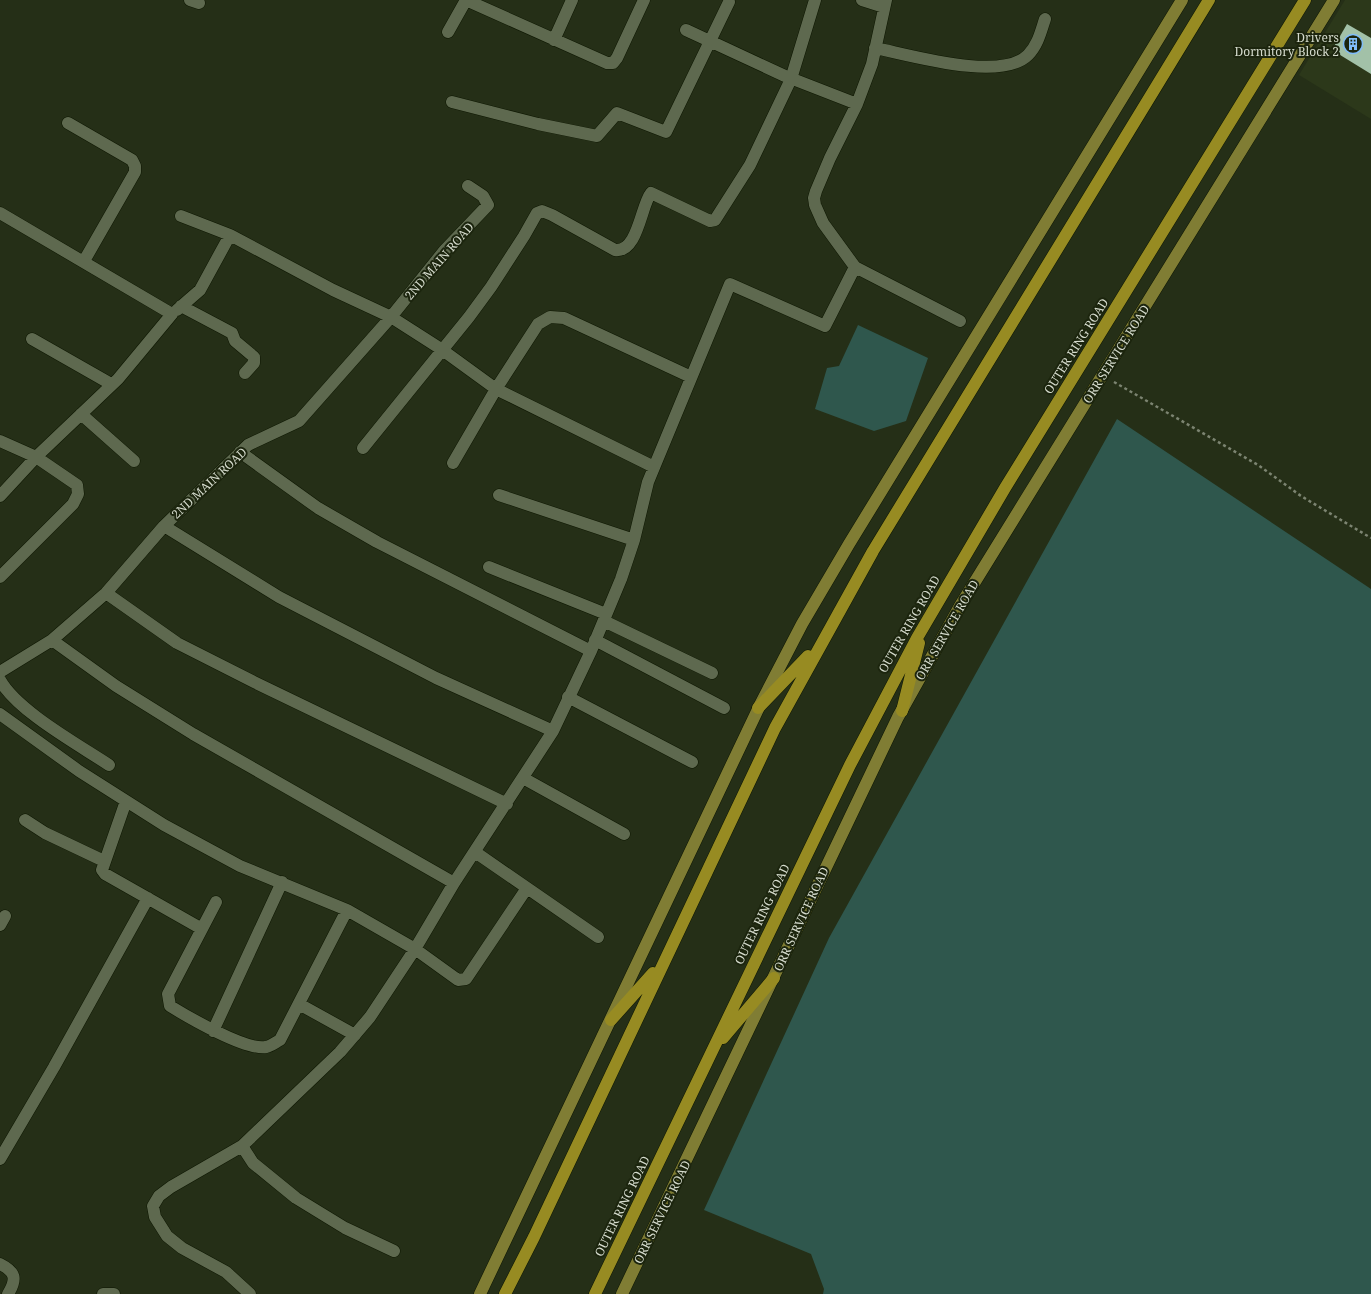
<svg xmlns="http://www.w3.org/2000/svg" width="1371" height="1294" viewBox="0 0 1371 1294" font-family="'Noto Serif',serif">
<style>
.built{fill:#2c381a}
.water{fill:#2f574d}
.building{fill:#a2c1a8}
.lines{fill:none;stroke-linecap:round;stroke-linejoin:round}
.minor-casing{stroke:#0e1702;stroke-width:13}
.primary-casing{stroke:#0e1702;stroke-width:13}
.motorway-casing{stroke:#0e1702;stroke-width:13}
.path{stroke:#7c8471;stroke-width:2.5;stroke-dasharray:3 3;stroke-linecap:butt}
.minor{stroke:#5e694f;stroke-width:12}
.primary{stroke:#807d34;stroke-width:12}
.motorway{stroke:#978b22;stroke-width:12}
.labels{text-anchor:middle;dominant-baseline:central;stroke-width:4;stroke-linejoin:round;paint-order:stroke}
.poi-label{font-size:12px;fill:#d5dbcd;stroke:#1c250e;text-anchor:end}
.street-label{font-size:12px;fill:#d5dbcd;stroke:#1c250e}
</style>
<rect width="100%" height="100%" fill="#252f17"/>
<!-- built -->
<path class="built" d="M1345,0H1371V119L1299,75Z"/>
<!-- water -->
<path class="water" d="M858,325L928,358L906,421L874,431L815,409L827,368L839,366Z
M1117,419L1371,589V1294H823L824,1289L811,1254L704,1210L829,938Z"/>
<!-- building -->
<path class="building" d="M1347,24L1371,38V74L1332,50Z"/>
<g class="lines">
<defs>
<path id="minor" d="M190,0L199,3
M466,0L607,63H613L617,58L644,0
M862,0L884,7
M886,0L872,64L857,104L830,158L816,191L814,198L815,205L823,223L855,267L960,321
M686,30L785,76L857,104
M448,32L466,0
M554,40L572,0
M875,48C910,55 1001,82 1028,55C1038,45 1041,31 1045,19
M452,102L538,124L597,136L617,113L666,132L729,2
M68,123L132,160L135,166V172L84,261
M0,213L172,314L118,379L36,457L0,496
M181,216L230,235L333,290L391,317L441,349L496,389L654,467
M181,306L232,333L235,341L254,357V363L245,373
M177,310L200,290L230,235
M32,339L111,384
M81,414L134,461
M0,441L36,457L77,485L78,494L73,504L0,577
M363,448L469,317L491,287L524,236L537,213L542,211L552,215L615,250C638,253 641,205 651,193L710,221L715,220L750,165L791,79L815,0
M240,452L318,508L377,542L591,651
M453,463L496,389L538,324L550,317L564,318L691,377
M499,495L634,540
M164,526L279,597L436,678L553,731
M489,567L606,614
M106,593L177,643L254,682L507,804
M604,621L712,673
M52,640L116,686L193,734L454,883
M595,640L724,708
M0,672L52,640L106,593L164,526L248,445L299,421L391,317L444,251L488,205L483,196L468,186
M0,680C17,711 79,745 109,765
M568,697L692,762
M0,714L79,771L164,825L240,866L347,910L415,949L454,883L553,731L591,651L621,579L634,540L648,482L730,284L825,326L855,267
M523,778L624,834
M126,801L102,870L105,874L202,929
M25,820L45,833L104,861
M475,852L598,937
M216,902L168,994L170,1006C188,1017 246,1051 266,1047C271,1046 276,1042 280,1040L347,910
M0,925L5,916
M299,1004L355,1035
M213,1031L282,882
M242,1146L253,1163L296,1198L345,1228L394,1251
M0,1159L54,1067L148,898
M0,1264C16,1272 17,1279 8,1294
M103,1294H114
M250,1294L226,1272L182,1248L167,1236L155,1217L153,1206L159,1196L171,1187L242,1146L340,1052L370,1017L415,949L458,980L466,979L527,888"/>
<path id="primary" d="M480,1294L760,705L802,624L849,544L1182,0
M622,1294L898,717L960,606L1334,0"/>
<path id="motorway" d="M758,708L808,656
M902,711L919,643
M611,1020L653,973
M723,1038L774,978
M505,1294L534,1237L775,728L873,551L1209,0
M595,1294L850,765L917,638L1005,488L1305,0"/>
</defs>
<!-- minor casing -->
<use href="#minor" class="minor-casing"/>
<!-- primary casing -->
<use href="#primary" class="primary-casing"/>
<!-- motorway casing -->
<use href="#motorway" class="motorway-casing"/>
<!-- path -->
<path class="path" d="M1114,382L1258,465L1301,496L1371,538"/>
<!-- minor -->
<use href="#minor" class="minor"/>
<!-- primary -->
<use href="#primary" class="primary"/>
<!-- motorway -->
<use href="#motorway" class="motorway"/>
</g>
<!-- icons -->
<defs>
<symbol id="building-ring" viewBox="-11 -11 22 22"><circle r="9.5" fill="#1c250e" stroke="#80bdfa" stroke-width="1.5"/><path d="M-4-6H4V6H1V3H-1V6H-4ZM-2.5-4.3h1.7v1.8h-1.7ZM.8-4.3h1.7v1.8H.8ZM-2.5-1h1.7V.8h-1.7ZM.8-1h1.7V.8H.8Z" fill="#80bdfa"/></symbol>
</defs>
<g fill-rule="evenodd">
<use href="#building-ring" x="1342" y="33" width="22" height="22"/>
</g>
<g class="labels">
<!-- poi labels -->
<g class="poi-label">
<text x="1339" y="37">Drivers<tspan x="1339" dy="14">Dormitory Block 2</tspan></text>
</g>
<!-- street labels -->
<g class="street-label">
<text transform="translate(439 261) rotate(-49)">2ND MAIN ROAD</text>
<text transform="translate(1076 346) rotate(-58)">OUTER RING ROAD</text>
<text transform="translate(1116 354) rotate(-58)">ORR SERVICE ROAD</text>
<text transform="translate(209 483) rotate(-43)">2ND MAIN ROAD</text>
<text transform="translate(909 624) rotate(-60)">OUTER RING ROAD</text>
<text transform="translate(947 630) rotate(-60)">ORR SERVICE ROAD</text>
<text transform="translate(762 914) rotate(-64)">OUTER RING ROAD</text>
<text transform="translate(801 919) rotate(-65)">ORR SERVICE ROAD</text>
<text transform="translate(622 1206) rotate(-64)">OUTER RING ROAD</text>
<text transform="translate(662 1212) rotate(-64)">ORR SERVICE ROAD</text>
</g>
</g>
</svg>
